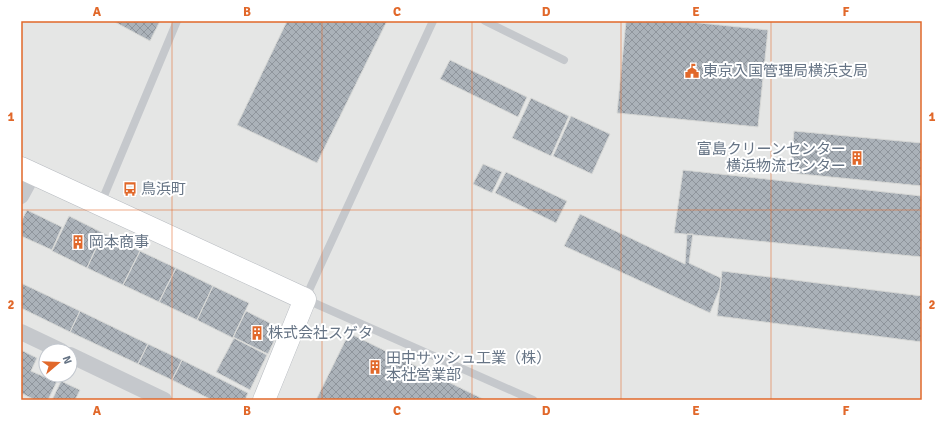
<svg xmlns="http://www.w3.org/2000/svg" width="943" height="421" viewBox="0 0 943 421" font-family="Signika,'Noto Sans JP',sans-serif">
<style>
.built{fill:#e5e6e5;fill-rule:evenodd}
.building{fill:url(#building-cross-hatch);stroke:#d8d9d7}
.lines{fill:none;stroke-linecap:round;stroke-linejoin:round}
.secondary-casing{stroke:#b7bbc0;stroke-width:23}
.lane{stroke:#c5c8cc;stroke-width:8}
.street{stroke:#c5c8cc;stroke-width:16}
.secondary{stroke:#fff;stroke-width:22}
.grid{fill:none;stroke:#e1682a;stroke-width:1;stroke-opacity:0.55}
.labels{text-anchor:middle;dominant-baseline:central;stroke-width:4;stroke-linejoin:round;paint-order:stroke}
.poi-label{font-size:15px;fill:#667485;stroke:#fff;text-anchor:start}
.neatline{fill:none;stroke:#e1682a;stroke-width:1.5}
.grid-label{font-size:13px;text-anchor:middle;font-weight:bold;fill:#e1682a}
</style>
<defs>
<pattern id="building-cross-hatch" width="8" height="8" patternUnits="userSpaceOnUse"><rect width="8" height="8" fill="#abb2b9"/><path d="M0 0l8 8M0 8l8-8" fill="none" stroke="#8f959c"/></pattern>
</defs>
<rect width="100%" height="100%" fill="#f7f7f4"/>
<!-- built -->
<path class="built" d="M21,21H922V400H21ZM46,351H70V375H46Z"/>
<!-- building -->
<path class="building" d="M113,21H160L150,41Z
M287,21H387L317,163L237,125Z
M626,21H681L768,30L758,127L617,113Z
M450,60L527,97L518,117L440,79Z
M531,98L569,116L551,156L512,138Z
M571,116L610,134L592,174L553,156Z
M794,131L922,143V186L790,173Z
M483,164L502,172L492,193L473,184Z
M683,170L922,196V257L674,233Z
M506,172L567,201L556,223L495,193Z
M27,210L62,227L52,250L21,236V222Z
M580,214L685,264L687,234H693L689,263L721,278L720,288L710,313L564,246Z
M69,216L103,233L87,268L52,251Z
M103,233L140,251L123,285L87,268Z
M140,251L176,268L159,302L123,285Z
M176,268L213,286L197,320L159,302Z
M722,271L922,296V342L717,316Z
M21,283L80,311L70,332L21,308Z
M213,286L249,303L233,338L197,320Z
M80,311L148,344L138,364L70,332Z
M246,311L280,328L268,354L233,337Z
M349,333L485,400H316Z
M234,338L267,355L250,390L216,372Z
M148,344L182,360L172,380L138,364Z
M21,350L37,358L31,371L47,378L48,375H60L48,400H35L21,393Z
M182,360L248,393L245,400H212L172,380Z
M61,381L80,390L75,400H52Z"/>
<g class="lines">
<defs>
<path id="secondary" d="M21,168L305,299L264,400"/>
</defs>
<!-- secondary casing -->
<use href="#secondary" class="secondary-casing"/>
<!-- lane -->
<path class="lane" d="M433,21L305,299L533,400
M485,21L564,60
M101,203L177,21"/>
<!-- street -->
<path class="street" d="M21,196L33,174
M21,332L61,351
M70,355L164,400"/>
<!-- secondary -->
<use href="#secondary" class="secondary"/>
</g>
<!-- grid -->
<path class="grid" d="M172,21V400M322,21V400M472,21V400M621,21V400M771,21V400M21,210H922"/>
<!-- icons -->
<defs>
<symbol id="civic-bare" viewBox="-9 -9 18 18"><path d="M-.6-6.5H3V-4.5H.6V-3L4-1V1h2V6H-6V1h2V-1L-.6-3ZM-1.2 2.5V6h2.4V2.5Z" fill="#e1682a" stroke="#fff" stroke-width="2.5" paint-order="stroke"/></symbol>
<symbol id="building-bare" viewBox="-9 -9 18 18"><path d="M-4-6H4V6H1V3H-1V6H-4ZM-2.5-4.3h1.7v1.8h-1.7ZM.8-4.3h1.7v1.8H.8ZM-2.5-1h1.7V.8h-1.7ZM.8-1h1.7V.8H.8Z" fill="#e1682a" stroke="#fff" stroke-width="2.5" paint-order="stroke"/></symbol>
<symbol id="bus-bare" viewBox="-9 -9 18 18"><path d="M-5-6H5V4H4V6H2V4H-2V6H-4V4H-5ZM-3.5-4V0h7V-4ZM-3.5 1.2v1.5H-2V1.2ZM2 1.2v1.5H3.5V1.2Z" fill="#e1682a" stroke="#fff" stroke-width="2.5" paint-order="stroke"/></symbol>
</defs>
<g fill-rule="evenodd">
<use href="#civic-bare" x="682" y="61" width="20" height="20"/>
<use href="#building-bare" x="847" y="148" width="20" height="20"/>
<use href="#bus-bare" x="120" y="179" width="20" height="20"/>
<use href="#building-bare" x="68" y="232" width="20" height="20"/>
<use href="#building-bare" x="247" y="323" width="20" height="20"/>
<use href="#building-bare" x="365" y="357" width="20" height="20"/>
</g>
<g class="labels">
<!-- poi labels -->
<g class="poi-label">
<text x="703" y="71">東京入国管理局横浜支局</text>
<text x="846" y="149" text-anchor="end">富島クリーンセンター<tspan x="846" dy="17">横浜物流センター</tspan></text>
<text x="141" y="189">鳥浜町</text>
<text x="89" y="242">岡本商事</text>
<text x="268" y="333">株式会社スゲタ</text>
<text x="386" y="358">田中サッシュ工業（株）<tspan x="386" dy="17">本社営業部</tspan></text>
</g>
</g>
<!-- border -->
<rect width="943" height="421" fill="none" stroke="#ffffff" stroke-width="44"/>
<!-- north arrow -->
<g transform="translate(58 363) rotate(71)"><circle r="19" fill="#ffffff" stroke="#c2c7ce"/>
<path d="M0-3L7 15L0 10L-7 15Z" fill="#e1682a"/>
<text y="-6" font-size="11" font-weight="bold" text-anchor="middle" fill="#667485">N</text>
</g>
<rect x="22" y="22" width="899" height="377" class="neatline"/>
<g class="grid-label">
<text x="97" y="16">A</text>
<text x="247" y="16">B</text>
<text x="397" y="16">C</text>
<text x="546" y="16">D</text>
<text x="696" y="16">E</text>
<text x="846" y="16">F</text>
<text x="11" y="121">1</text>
<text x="932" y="121">1</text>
<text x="11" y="309">2</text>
<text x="932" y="309">2</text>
<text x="97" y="415">A</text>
<text x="247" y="415">B</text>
<text x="397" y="415">C</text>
<text x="546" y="415">D</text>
<text x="696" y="415">E</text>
<text x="846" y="415">F</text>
</g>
</svg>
